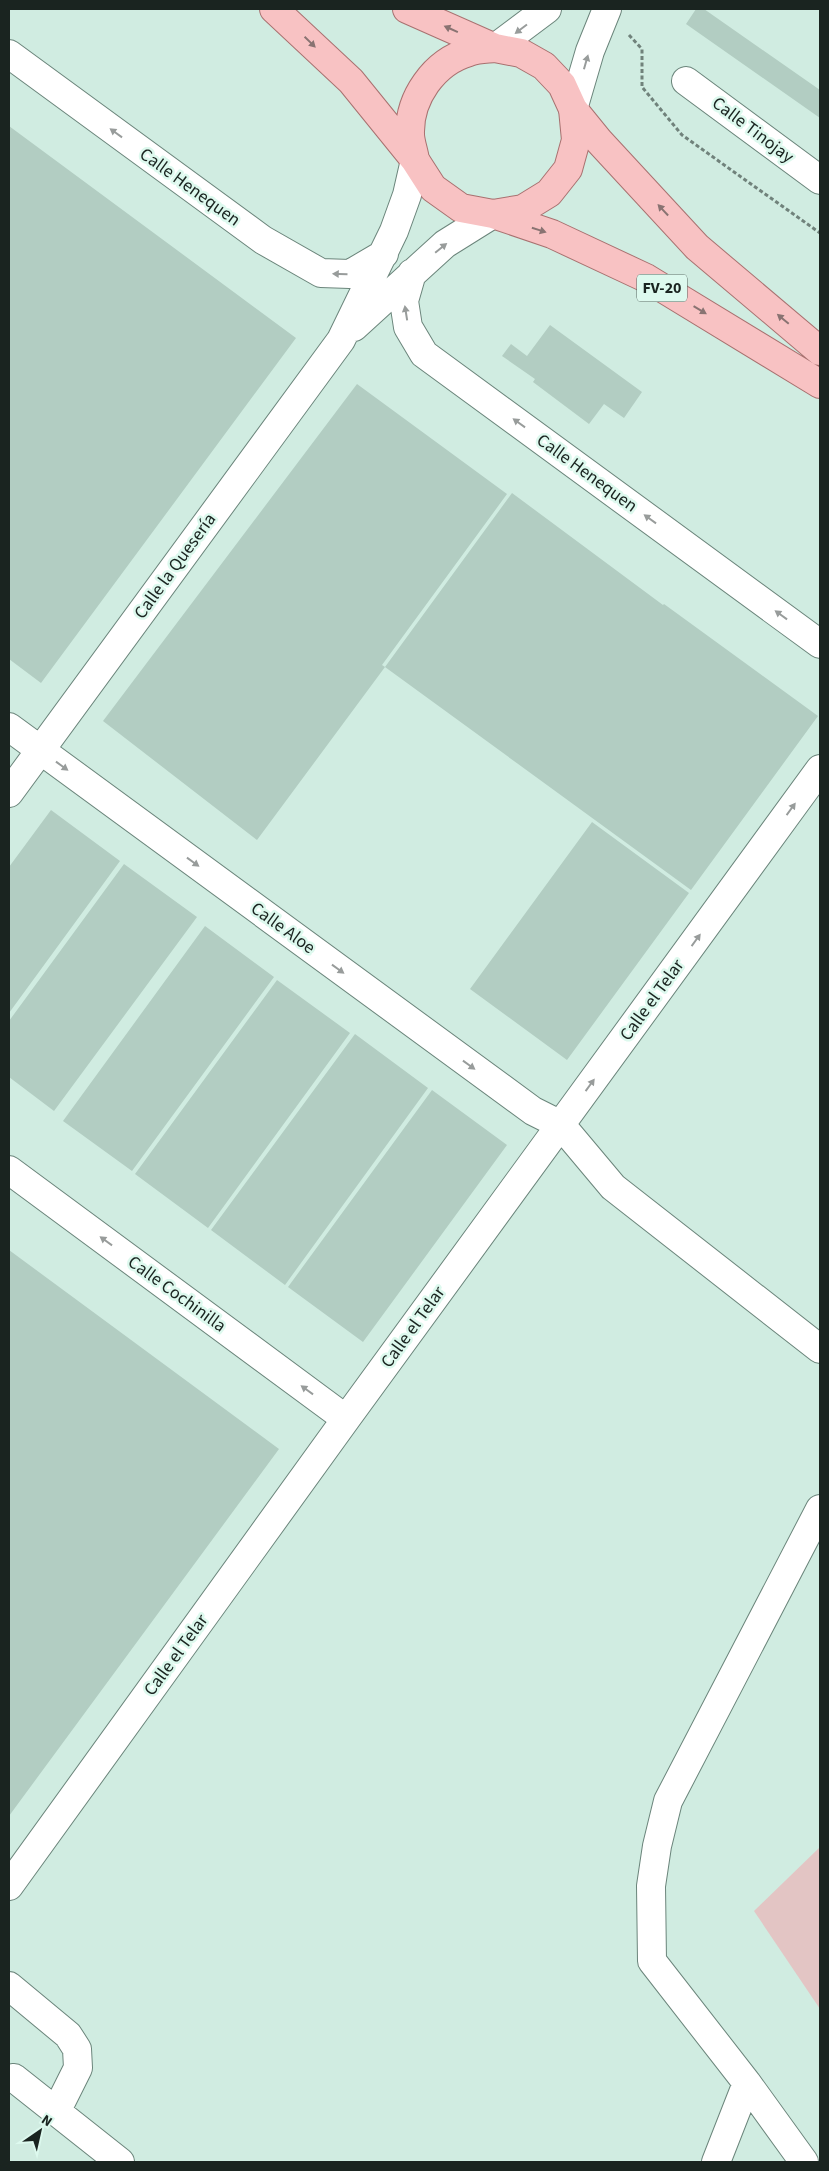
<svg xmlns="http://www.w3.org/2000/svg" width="829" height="2171" viewBox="0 0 829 2171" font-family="'Source Sans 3',sans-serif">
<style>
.green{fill:#e3c5c4}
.building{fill:#b2cdc2}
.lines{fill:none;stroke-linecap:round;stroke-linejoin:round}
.street-casing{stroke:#6b857b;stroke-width:30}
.primary-casing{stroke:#a87170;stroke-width:30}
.path{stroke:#70827b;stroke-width:3;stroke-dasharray:4 2.5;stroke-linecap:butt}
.street{stroke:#fff;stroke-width:28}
.primary{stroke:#f8c2c3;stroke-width:28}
.oneway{fill:#897372}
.oneway2{fill:#989c9b}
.labels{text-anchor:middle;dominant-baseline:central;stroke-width:5;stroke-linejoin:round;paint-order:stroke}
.shield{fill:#ddf9ee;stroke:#54645e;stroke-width:1}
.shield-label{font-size:16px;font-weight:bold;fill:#1a2420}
.street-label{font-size:18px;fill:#1a2420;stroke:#ddf9ee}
</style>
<rect width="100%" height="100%" fill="#d0ece1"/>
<!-- green -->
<path class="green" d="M820,1847V2009L754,1911Z"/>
<!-- building -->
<path class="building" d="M696,9H704L820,90V118L686,24Z
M9,126L296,338L41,683L9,659Z
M550,325L642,392L624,418L604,404L589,424L533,382L535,379L502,356L511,344L527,356Z
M357,384L507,494L382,665L385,667L257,840L103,721Z
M512,493L663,605L664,604L818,716L691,890L385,667Z
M51,810L120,861L9,1013V867Z
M592,822L689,893L567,1060L470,989Z
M124,864L197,917L54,1111L9,1077V1021Z
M205,926L274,977L132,1171L63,1121Z
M277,980L350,1033L208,1228L135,1174Z
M355,1034L428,1088L285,1285L211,1230Z
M432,1090L507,1145L363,1342L288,1287Z
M9,1250L279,1449L9,1816Z"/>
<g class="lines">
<defs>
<path id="street" d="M495,48L547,9
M9,54L263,240L321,273L350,274L384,254
M686,81L820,180
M573,109L590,51L607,9
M412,273L404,301L408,327L424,354L820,644
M354,327L445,244L493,214
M9,727L533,1111L561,1125L613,1187L820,1349
M9,793L341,340L394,231L407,195L415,160
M9,1170L346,1419
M9,1886L346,1419L820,769
M9,1986L68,2035L77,2049L78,2068L56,2112
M14,2078L120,2162
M716,2162L747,2083
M804,2162L747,2083L652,1961L651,1886L657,1846L668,1801L820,1509"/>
<path id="primary" d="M274,9L351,81L415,160L433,188L461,208L493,214L552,234L646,278L820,384
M407,9L495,48L521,53L544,66L562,85L573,109L599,141L697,247L820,351
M415,160C414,152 410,142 410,134C409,98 434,62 469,52C477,49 487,49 495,48
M493,214L523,209L549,193L568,169L576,140L573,109"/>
</defs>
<!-- street casing -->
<use href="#street" class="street-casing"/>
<!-- primary casing -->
<use href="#primary" class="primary-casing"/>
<!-- path -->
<path class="path" d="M629,35L642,49V87L682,135L820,233"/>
<!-- street -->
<use href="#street" class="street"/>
<!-- primary -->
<use href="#primary" class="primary"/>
</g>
<!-- one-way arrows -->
<defs><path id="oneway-solid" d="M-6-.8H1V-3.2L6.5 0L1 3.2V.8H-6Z" transform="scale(1.25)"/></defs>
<g class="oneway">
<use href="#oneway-solid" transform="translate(451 29) rotate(-156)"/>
<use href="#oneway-solid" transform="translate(310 42) rotate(44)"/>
<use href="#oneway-solid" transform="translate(663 210) rotate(-133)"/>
<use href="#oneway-solid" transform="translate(539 230) rotate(18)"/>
<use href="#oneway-solid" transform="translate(700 310) rotate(31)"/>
<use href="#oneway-solid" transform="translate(783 319) rotate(-140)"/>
</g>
<g class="oneway2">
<use href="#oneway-solid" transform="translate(521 29) rotate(143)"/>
<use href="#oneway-solid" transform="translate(586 62) rotate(-74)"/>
<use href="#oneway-solid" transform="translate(116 133) rotate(-144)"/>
<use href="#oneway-solid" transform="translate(441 248) rotate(-39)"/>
<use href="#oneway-solid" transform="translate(340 274) rotate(-178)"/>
<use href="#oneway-solid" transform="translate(406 313) rotate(-99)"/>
<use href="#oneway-solid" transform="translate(519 423) rotate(-144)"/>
<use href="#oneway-solid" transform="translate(650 519) rotate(-144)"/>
<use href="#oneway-solid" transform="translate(781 615) rotate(-144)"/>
<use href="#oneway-solid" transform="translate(62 766) rotate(36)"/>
<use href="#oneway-solid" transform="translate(791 809) rotate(-54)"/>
<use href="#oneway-solid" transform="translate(193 862) rotate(36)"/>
<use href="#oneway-solid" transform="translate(696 940) rotate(-54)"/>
<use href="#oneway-solid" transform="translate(338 969) rotate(36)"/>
<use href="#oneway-solid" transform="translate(469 1065) rotate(36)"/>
<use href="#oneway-solid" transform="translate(590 1085) rotate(-54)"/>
<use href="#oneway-solid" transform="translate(106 1241) rotate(-144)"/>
<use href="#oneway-solid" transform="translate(307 1390) rotate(-144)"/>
</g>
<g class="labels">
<!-- shield labels -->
<rect class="shield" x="637" y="274.5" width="50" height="27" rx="4"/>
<g class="shield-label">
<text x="662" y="288">FV-20</text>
</g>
<!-- street labels -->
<g class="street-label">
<text transform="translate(753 130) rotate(37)">Calle Tinojay</text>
<text transform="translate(190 187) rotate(36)">Calle Henequen</text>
<text transform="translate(587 473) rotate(36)">Calle Henequen</text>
<text transform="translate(175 566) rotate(-54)">Calle la Quesería</text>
<text transform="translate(283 928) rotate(36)">Calle Aloe</text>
<text transform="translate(652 1000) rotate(-54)">Calle el Telar</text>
<text transform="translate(177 1294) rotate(36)">Calle Cochinilla</text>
<text transform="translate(413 1327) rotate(-54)">Calle el Telar</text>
<text transform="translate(176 1655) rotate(-54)">Calle el Telar</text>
</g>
</g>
<!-- border -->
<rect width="829" height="2171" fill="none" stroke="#1a2420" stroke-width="20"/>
<!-- north arrow -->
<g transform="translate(40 2131) rotate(34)" stroke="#ddf9ee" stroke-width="4" paint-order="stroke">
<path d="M0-4L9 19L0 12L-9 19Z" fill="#1a2420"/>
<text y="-8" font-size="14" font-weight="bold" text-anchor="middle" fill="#1a2420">N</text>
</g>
</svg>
